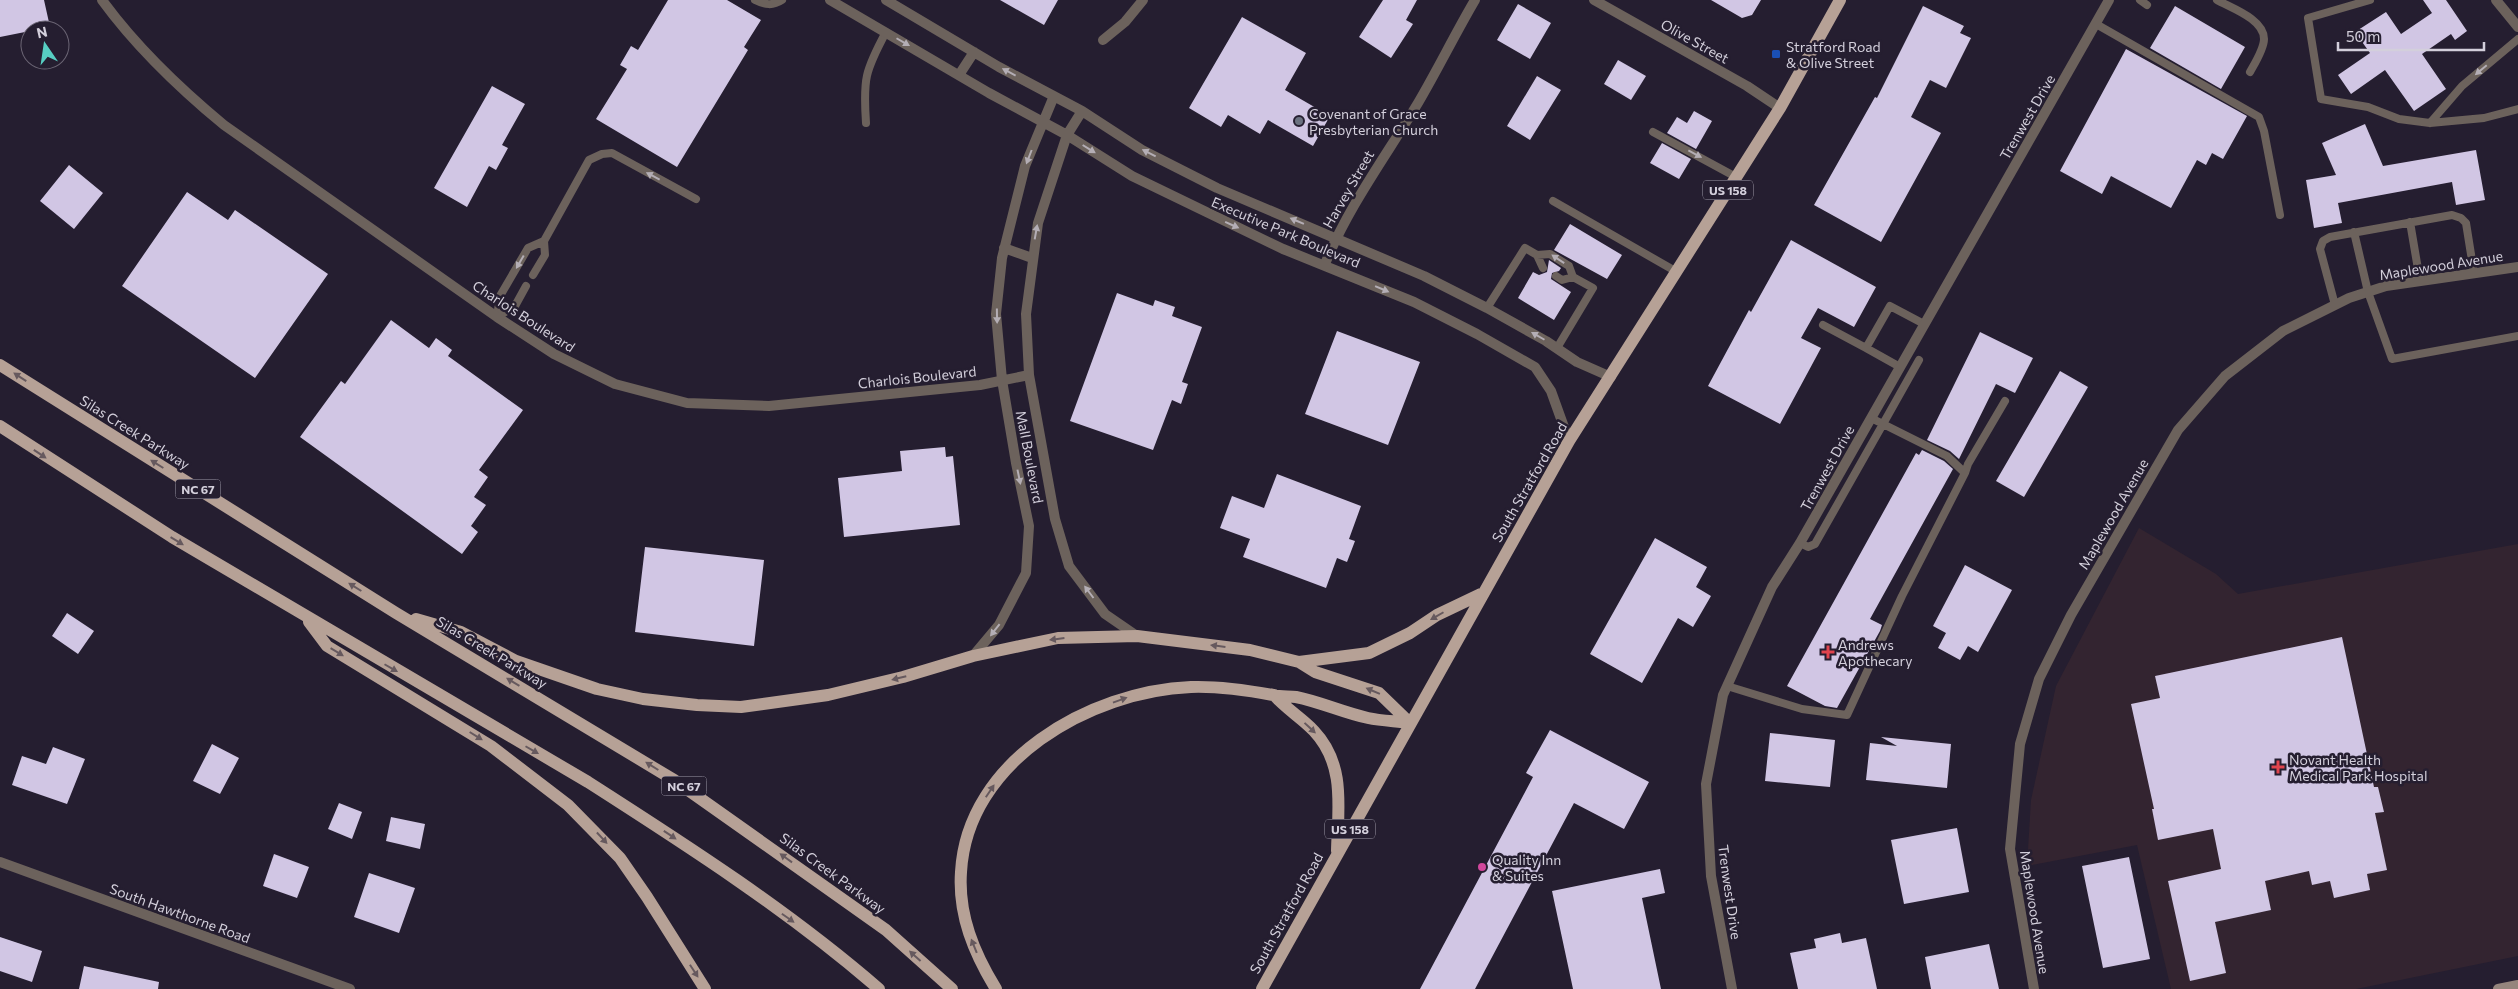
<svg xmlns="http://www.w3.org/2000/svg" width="2518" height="989" viewBox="0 0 2518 989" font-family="Commissioner,sans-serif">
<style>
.medical{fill:#332430}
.building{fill:#d1c6e4}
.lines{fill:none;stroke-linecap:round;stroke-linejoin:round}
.service{stroke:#6c625c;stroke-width:8}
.minor{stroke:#6c625c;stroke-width:10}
.tertiary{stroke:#6c625c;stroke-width:10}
.secondary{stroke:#95857d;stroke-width:10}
.primary{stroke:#b6a196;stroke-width:12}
.oneway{fill:#b4aeb5}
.oneway2{fill:#66595e}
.transit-dot{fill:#1a4fb4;stroke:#251e30;stroke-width:2}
.worship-dot{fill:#6b7280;stroke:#251e30;stroke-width:2}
.health-dot{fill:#e0444e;stroke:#251e30;stroke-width:2}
.hotel-dot{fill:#d1479c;stroke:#251e30;stroke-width:2}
.labels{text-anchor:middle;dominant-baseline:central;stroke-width:5;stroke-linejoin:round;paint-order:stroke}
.shield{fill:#251e30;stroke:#9f9aa8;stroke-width:1}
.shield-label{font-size:12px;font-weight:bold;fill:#d3cfdb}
.street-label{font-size:14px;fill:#d3cfdb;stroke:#251e30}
.poi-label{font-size:14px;fill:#d3cfdb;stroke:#251e30;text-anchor:start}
</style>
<rect width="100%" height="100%" fill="#251e30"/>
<!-- medical -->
<path class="medical" d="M2139,528L2216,574L2238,594L2518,544V956L2356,989H2171L2137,845L2027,866L2031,800L2056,686Z"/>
<!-- building -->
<path class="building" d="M0,0H44L50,27L0,37Z
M668,0H727L761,20L744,47L748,50L677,167L596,119L627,69L620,65L631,46L638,50Z
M1000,0H1058L1044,25Z
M1383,0H1417L1406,20L1413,24L1391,58L1359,37Z
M1711,0H1761L1752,15L1742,18Z
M2423,0H2446L2467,31L2455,40L2451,34L2422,54L2446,89L2414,111L2385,70L2351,94L2338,75L2370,53L2355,32L2386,12L2401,34L2432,13Z
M1518,4L1551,23L1530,59L1497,40Z
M1923,6L1964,26L1960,33L1971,38L1946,88L1930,80L1911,117L1941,133L1881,242L1814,205L1875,97L1877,98Z
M2175,6L2245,47L2221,89L2150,48Z
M1242,17L1306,53L1285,90L1330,116L1313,146L1268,120L1260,134L1228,115L1221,127L1189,108Z
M2126,49L2247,116L2223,159L2212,153L2206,165L2197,160L2171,208L2111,176L2102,194L2060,171Z
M1618,60L1646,76L1631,100L1604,84Z
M1537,76L1561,90L1530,140L1507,126Z
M492,86L525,104L502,145L508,148L496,170L489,166L467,207L434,188Z
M1694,111L1712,121L1696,149L1667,133L1677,117L1687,123Z
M2365,124L2383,166L2476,150L2485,200L2456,205L2452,182L2338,203L2342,223L2314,228L2306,180L2336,175L2322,143Z
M1662,143L1691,159L1679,179L1650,163Z
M69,165L103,193L74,229L40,201Z
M187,192L228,220L235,210L328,274L255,378L122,286Z
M1570,224L1622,255L1607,279L1554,250Z
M1791,240L1876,287L1854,327L1818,308L1801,338L1821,348L1780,424L1708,386L1749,310L1751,312Z
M1549,260L1561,268L1559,271L1552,273L1551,279L1571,292L1554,320L1518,298L1533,272L1539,275L1547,272Z
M1117,293L1153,306L1155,300L1175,307L1172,316L1202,327L1182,382L1188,384L1181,404L1172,400L1153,450L1070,421Z
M391,320L429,348L436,338L452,350L448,356L523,410L479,470L488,477L474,497L486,505L471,526L478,532L462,554L300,437L341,381L345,384Z
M1337,331L1420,362L1388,445L1305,414Z
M1980,332L2033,358L2015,393L1996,384L1959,459L1950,451L1927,440Z
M2060,371L2088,387L2024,497L1996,481Z
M945,447L946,457L953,456L960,525L844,537L838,478L902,471L900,451Z
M1922,450L1944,461L1953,469L1870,619L1882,625L1880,631L1837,708L1825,706L1787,686L1916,453L1919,455Z
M1277,474L1361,506L1349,539L1355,541L1347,562L1337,558L1326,588L1243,557L1250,539L1220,528L1232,496L1264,508Z
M1655,538L1707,567L1696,587L1711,596L1693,627L1678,618L1642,683L1590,654Z
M645,547L764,560L754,646L635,632Z
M1965,565L2012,590L1978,652L1968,646L1960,660L1938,648L1946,633L1933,626Z
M67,613L94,631L78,654L52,636Z
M2342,637L2374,787H2378L2384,812L2375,813L2387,870L2367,874L2370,890L2334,898L2330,881L2312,885L2309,871L2265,881L2271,910L2215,922L2226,973L2190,981L2168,881L2221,869L2213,829L2158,840L2152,809H2154L2131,704L2160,698L2155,676Z
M1550,730L1649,782L1624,829L1574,803L1475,989H1420L1533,777L1526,773Z
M1770,733L1835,740L1830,787L1765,781Z
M1881,737L1951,744L1947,788L1866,780L1870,743L1897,746Z
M212,744L239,758L220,794L193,781Z
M53,747L85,759L67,804L12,785L22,756L46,764Z
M339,803L362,812L352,839L328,829Z
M391,817L425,824L420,849L386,841Z
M1957,828L1969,892L1904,904L1891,840Z
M274,854L309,867L297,898L263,886Z
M2129,857L2150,959L2103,968L2082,866Z
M1660,869L1665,893L1642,898L1661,989H1573L1552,891Z
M369,873L415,888L399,933L354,917Z
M1840,933L1842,943L1866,938L1877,989H1798L1790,953L1816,948L1814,939Z
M0,937L42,951L32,982L0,971Z
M1989,944L1999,989H1931L1925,957Z
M84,966L159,982L158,989H79Z"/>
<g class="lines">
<!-- service -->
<path class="service" d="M755,0C765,5 773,6 782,0
M2140,0L2147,5
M2217,0C2231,8 2264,19 2264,39C2264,49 2255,63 2250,72
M2370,0L2308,18L2321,99L2368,107L2399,119L2430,123L2484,118L2518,109
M2096,24L2259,117L2264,131L2280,215
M866,123C863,79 865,71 886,32
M2430,123L2462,86L2518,39
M1653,132L1736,177
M1553,201L1677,272
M2410,222L2420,281
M2354,232L2368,292L2392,359L2518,336
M1537,255L1543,268
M533,275L545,255L544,241
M1556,276L1562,280L1573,277
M2335,305L2320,249L2323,241L2330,237L2452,215L2461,218L2466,223L2474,273
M1487,308L1525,248L1537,255L1550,254L1569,266L1573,277L1593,288L1557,348
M497,317L500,296L528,248L544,241L589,160L602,154L612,153L696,199
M497,317L515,306L526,286
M1823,325L1866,348
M1900,367L1866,348L1890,306L1924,324
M1965,473L1968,464L2005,401
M1800,543L1808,547L1815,544L1883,424L1871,418
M1727,686L1802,709L1847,715L1902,596L1965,473L1947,456L1883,424L1919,360"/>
<!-- minor -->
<path class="minor" d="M102,0C137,48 178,87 224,125L497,317L554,354L615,384L687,403L769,406L980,385L1029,375
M830,0L989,93L1067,135L1132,176L1283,249L1414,302L1477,334L1535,367L1551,391L1569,441
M886,0L999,67L1082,111L1142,150L1217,188L1424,276L1487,308L1546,341L1577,362L1611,377
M1594,0L1747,86L1780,108
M1103,40L1125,22L1143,0
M959,75L974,52
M1082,111L1067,135L1038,223L1026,314L1029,375L1055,519L1069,566L1105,614L1137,636
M1004,248L1032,258
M1325,264C1348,207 1386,156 1418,103C1438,69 1455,34 1475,0
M973,656L999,625L1026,573L1029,526L1016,463L1002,380L996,314L1002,258L1025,166L1054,96
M0,862L350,989
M1732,989L1711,876L1706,784L1723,695L1772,587L1800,543L2109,0
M2034,989L2010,849L2020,744L2039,679L2071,615L2178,430L2225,376L2283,331L2349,298L2386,286L2518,267"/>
<!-- tertiary -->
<path class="tertiary" d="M2496,0L2518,27"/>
<!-- secondary -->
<path class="secondary" d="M2498,989L2518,985"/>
<!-- primary -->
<path class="primary" d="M0,365L396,613L674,780L886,930L952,989
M0,426L172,537L588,782C688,846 789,911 879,989
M416,619L461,632L516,661L597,689L643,699L697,705L741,707L828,695L903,677L973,656L1058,638L1137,636L1250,650L1299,662L1315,672L1379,693L1410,723
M309,622L327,646L491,746L568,805L620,858L647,897L705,989
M1299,662L1369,653L1410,633L1437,615L1481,594
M1274,695C1286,709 1302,718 1314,731C1346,765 1338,808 1337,851
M996,989C974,953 958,915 961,872C967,761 1090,691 1191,687C1220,686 1246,690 1273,695C1281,697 1289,696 1296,697C1321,702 1344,713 1368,718C1382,721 1396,721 1410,723
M1262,989L1569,441L1780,108L1840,0"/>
</g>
<!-- one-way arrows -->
<defs><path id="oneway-solid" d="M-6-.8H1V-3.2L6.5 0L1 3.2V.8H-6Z" transform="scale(1.25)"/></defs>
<g class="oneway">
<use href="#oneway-solid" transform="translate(903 42) rotate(30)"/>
<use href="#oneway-solid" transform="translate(2481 70) rotate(140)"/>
<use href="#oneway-solid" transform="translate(1009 72) rotate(-152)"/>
<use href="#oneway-solid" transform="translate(1089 149) rotate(32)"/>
<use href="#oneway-solid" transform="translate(1149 153) rotate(-153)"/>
<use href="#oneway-solid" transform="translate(1695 154) rotate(28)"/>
<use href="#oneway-solid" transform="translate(1029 157) rotate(111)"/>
<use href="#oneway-solid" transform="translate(653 176) rotate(-152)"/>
<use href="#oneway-solid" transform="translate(1297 221) rotate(-157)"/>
<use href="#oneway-solid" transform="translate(1232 225) rotate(24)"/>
<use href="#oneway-solid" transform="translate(1036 232) rotate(-80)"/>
<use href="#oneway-solid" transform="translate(1558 259) rotate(-146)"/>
<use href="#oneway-solid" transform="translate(520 262) rotate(120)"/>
<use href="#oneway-solid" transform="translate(1382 289) rotate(23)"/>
<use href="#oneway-solid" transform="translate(997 316) rotate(89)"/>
<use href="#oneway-solid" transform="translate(1538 336) rotate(-150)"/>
<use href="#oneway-solid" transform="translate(1019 477) rotate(78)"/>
<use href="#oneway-solid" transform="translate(1089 592) rotate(-127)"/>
<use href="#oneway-solid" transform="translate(995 630) rotate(128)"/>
</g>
<g class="oneway2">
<use href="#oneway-solid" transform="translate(20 377) rotate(-147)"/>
<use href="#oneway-solid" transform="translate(40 454) rotate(34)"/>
<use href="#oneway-solid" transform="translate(157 464) rotate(-148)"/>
<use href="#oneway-solid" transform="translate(177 541) rotate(31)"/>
<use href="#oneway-solid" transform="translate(355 587) rotate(-148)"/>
<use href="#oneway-solid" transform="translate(1437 616) rotate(150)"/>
<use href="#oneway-solid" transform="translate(1057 639) rotate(173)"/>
<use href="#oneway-solid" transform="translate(1218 646) rotate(-173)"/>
<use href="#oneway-solid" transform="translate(337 652) rotate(31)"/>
<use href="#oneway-solid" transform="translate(391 668) rotate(30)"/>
<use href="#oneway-solid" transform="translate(899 678) rotate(166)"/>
<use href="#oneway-solid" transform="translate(513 682) rotate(-149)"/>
<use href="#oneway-solid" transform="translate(1373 691) rotate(-157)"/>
<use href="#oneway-solid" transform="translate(1120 700) rotate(-20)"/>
<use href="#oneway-solid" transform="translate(1310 728) rotate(43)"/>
<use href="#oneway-solid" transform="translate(476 736) rotate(32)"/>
<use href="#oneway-solid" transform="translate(532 750) rotate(30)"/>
<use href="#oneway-solid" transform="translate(652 766) rotate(-148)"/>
<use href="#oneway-solid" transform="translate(990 791) rotate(-56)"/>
<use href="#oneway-solid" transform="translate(670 835) rotate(34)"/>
<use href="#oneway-solid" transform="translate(602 838) rotate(47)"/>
<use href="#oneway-solid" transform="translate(786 858) rotate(-144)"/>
<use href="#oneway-solid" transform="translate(788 918) rotate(35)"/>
<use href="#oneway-solid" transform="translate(974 946) rotate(-112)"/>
<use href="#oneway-solid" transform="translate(915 956) rotate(-138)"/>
<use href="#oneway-solid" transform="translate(694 971) rotate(57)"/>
</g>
<!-- markers -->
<rect class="transit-dot" x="1771" y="49" width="10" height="10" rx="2.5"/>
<circle class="worship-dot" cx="1299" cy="121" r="5"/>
<g class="health-dot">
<path d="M1825.5 644.5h5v5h5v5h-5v5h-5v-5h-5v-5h5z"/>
<path d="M2275.5 759.5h5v5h5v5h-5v5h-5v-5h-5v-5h5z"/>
</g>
<circle class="hotel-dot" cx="1482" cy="867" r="5"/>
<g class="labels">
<!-- shield labels -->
<g class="shield">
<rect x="1703" y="180.5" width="50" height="19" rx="4"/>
<rect x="175.5" y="479.5" width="45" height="19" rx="4"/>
<rect x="661.5" y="776.5" width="45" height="19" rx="4"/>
<rect x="1325" y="819.5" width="50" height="19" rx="4"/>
</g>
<g class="shield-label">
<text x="1728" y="190">US 158</text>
<text x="198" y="489">NC 67</text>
<text x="684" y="786">NC 67</text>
<text x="1350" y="829">US 158</text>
</g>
<!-- street labels -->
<g class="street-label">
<text transform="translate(1695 41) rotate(29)">Olive Street</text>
<text transform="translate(2027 117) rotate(-60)">Trenwest Drive</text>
<text transform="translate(1348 189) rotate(-60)">Harvey Street</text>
<text transform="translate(1286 232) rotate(23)">Executive Park Boulevard</text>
<text transform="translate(2441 265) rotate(-9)">Maplewood Avenue</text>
<text transform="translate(524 316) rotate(33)">Charlois Boulevard</text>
<text transform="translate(917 377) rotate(-6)">Charlois Boulevard</text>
<text transform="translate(135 432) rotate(32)">Silas Creek Parkway</text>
<text transform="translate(1030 457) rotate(79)">Mall Boulevard</text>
<text transform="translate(1827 468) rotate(-61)">Trenwest Drive</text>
<text transform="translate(1529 482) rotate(-60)">South Stratford Road</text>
<text transform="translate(2113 514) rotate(-60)">Maplewood Avenue</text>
<text transform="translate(492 652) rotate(31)">Silas Creek Parkway</text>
<text transform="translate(833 873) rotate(36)">Silas Creek Parkway</text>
<text transform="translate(1730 892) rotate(82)">Trenwest Drive</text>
<text transform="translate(2035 912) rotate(81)">Maplewood Avenue</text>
<text transform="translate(180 913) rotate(20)">South Hawthorne Road</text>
<text transform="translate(1286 913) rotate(-61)">South Stratford Road</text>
</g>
<!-- poi labels -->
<g class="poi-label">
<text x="1786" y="46">Stratford Road<tspan x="1786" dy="16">&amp; Olive Street</tspan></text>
<text x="1309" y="113">Covenant of Grace<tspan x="1309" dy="16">Presbyterian Church</tspan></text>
<text x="1838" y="644">Andrews<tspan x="1838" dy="16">Apothecary</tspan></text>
<text x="2289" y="759">Novant Health<tspan x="2289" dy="16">Medical Park Hospital</tspan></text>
<text x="1492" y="859">Quality Inn<tspan x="1492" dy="16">&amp; Suites</tspan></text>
</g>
</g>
<!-- north arrow -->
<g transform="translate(45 45) rotate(347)"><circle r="24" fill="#251e30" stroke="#6b6574"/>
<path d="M0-4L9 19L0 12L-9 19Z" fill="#57cec2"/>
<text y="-8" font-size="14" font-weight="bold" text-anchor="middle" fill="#d3cfdb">N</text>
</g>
<!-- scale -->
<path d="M2338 42v8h146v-8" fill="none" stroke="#d3cfdb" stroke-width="2.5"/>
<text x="2346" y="42" font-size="15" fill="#d3cfdb" stroke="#251e30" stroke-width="4" paint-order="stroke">50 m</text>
</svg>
